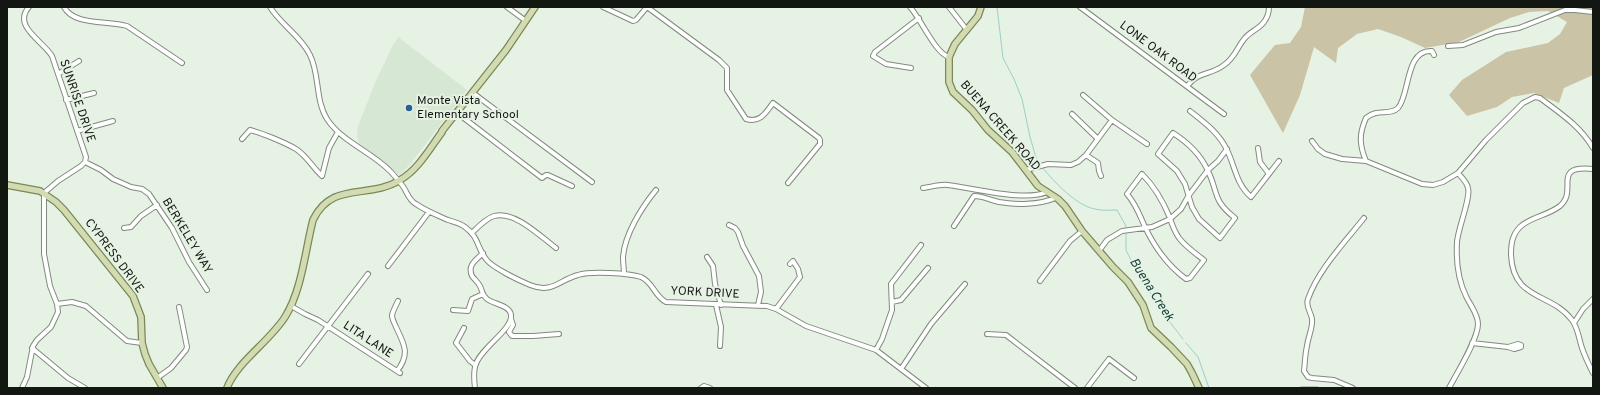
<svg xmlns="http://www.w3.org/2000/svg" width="1600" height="395" viewBox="0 0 1600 395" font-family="Overpass,sans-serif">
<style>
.built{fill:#d6e8d3}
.green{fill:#cac3a6}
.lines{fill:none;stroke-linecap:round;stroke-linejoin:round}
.stream{stroke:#9bd0c8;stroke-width:1}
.minor-casing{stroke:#808b7e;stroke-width:6}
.major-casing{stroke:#7c8758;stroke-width:8}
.minor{stroke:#fff;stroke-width:4}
.major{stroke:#d3dbb2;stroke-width:5.5}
.rail-casing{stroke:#373d36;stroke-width:2.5}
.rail{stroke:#e6f2e3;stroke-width:1;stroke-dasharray:3;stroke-linecap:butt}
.poi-dot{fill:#275f97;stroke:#e6f2e3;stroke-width:1.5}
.labels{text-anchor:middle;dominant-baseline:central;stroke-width:4;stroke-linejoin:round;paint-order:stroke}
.street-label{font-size:12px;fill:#131712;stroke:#e6f2e3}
.poi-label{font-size:12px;fill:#131712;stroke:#e6f2e3;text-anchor:start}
.water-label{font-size:13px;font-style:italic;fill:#174641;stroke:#e6f2e3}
</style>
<rect width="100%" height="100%" fill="#e6f2e3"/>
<!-- built -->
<path class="built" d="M398,37L467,90L411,163L402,173L398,174L359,143L357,136L358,126L375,83L392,47Z"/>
<!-- green -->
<path class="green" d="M1305,7H1593V75L1564,88L1559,103L1534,93L1512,97L1497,107L1467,116L1449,95L1462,80L1506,52L1548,43L1560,34L1567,22L1548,11L1529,12L1510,18L1459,42L1425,48L1401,37L1378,29L1357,34L1338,48L1336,63L1314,47L1300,95L1283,133L1250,75L1275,45L1290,43L1301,27Z"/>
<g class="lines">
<!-- stream -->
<path class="stream" d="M997,7L1003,58L1014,79L1022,99L1030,137L1037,161L1039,164
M1043,168C1054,182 1077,206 1095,209C1102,211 1110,210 1117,210L1126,226V229
M1126,232V250L1134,266L1162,312L1183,339
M1186,343L1198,357L1209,388"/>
<defs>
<path id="minor" d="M64,7C74,26 108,20 127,26L182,63
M270,7C281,25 301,36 310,55C320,75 315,100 327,119C342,142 372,152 390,171C394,175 398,180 402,185C407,191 408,200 416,204C426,211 437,215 448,220C454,222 460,223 465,227C479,237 477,248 486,259C491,267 520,281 530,285C552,294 559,280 578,275C590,271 629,273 641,277C653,282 655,297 666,302L767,306L776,309L806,326L876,350L926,388
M507,7L526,21
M603,7L633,21L636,20L647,7
M647,7L719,60L727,68V90L746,119C760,123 765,114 773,103L819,138L820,140V144L788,183
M910,7C921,19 935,53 949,57
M949,7L967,30
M1080,7L1224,114
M1448,46L1463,45L1496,32L1519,28L1565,10H1575L1593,12
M911,68L886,64L873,56L875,52L919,18
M58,74L79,61
M1187,86C1200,70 1210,76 1224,65C1235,58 1237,47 1245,38C1251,31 1259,29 1264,22C1267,18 1269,12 1269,7
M473,93L592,182
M1083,95L1112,120L1147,144
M66,100L94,93
M1190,111C1204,122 1219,133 1227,150C1235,166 1236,184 1251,197L1279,161
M456,112L542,178L546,175H548L572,186
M1072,114L1098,139
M77,131L113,121
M1173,133C1187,142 1200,154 1207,169C1219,192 1211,199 1235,218L1220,238L1199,219L1192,207L1185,184L1177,171L1158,154Z
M242,139L250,130C262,133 286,143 296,149C307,156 313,168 322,176L329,148L338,132
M1312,141L1318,149L1325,154L1342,159L1366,161L1422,184L1433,185L1443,182L1458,173L1486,140L1523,103L1535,97L1540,98C1560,113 1580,126 1593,148
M1258,148L1260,162L1269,174
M1086,155L1098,163L1099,171L1101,176
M1366,161C1359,144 1359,134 1366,118C1377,108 1390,116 1398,108C1410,95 1405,49 1432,51L1434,55
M85,162L101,170L113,179L131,187L142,189L149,194L172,228L189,262L207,290
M1593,169C1550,165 1579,190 1560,206C1547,216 1530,217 1520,227C1512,235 1511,244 1511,255C1513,301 1551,292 1572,320C1578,328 1579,339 1582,348C1585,357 1589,365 1593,373
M1026,170L1048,164L1071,165L1078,162L1086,155L1112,120
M1142,174C1155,187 1163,201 1170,218C1172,225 1175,232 1179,238C1186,247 1195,253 1204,260L1190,278L1186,279C1167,265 1155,248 1145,227C1140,216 1136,204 1127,194Z
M923,188C931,187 940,184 948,185C972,188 1025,202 1047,192
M729,225L735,228L738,232L743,246L759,276L761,292L758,305
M954,226L974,196C983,196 990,200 999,202C1015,205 1040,205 1055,198
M124,228L131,227L141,216L157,205
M472,233C478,227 485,219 494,216C514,210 540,236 556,248
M1099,251L1107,240L1122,231L1152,227L1170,219L1181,209L1189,195L1208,170L1218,161L1227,149
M707,257L713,266L715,284L721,305
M388,266L429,212
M624,274C624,269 623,263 623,258C624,235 642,207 656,190
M1040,281L1070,241L1082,231
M892,302L901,300L928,268
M57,304L72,302L86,306L127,341L142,343
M716,305L721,327L720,346
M291,306L305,314L318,320L400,373
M776,309L800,277L798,269L793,261L790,264
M453,310L468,311L472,299L483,294
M511,319L513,325L509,332L512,336H533L559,334
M1574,323L1583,309L1593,299
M464,328L456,343L470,361L475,365
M987,334L1006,335L1075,388
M1472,343L1508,347L1518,344L1521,345V347L1514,349L1508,347
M32,348L68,378L85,388
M876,350L882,339L892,310L891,284L921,245
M299,364L368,274
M901,369L931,324L965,284
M397,371C410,355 405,345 396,327C395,324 392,320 392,315C393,311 396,305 398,301
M157,378L171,368L186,350L187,347L179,307
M22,388L27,377L33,346L37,340L51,327L58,312L57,304L50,286L44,254V193L58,181L81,166L85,162L86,157L52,56C43,41 12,26 29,7
M475,388C474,380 473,371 476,364C481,348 513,329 511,315C510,305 493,304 487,299C482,295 482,290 480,286C478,282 474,279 472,276C467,265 476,260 483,253
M701,388L704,386L710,388
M1087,388L1109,359L1134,378
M1353,388L1334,380L1312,378L1308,377L1304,371C1305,363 1305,354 1307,346C1308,337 1313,328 1312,319C1311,312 1305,306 1308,299C1318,270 1345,242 1364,218
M1449,388C1457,373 1478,339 1478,324C1478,314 1470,305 1466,296C1458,280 1456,260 1457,242C1458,228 1471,198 1468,188C1467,182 1462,178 1458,173"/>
<path id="major" d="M981,7L978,16L955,44L949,57V82L953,92L972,110L988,130L1012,152L1038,186L1058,199L1065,206L1082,231L1113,267L1128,282L1143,305L1151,328L1171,347L1187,364L1192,373L1199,388
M442,131L506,50L535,7
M7,185L40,191L56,202L64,210L133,296L141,317L142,343L145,354L149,364L163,388
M227,388C236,363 270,341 285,317C302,290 305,251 313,220C332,180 369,200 400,180C418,170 430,148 442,132"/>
</defs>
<!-- minor casing -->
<use href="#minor" class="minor-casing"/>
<!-- major casing -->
<use href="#major" class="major-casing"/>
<!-- minor -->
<use href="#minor" class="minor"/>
<!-- major -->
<use href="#major" class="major"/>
<defs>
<path id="rail" d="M1301,388H1318"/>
</defs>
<!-- rail casing -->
<use href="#rail" class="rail-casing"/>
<!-- rail -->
<use href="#rail" class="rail"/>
</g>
<!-- markers -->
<circle class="poi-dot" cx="409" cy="108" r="4"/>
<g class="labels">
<!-- street labels -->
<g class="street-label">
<text transform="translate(1158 52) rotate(37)">LONE OAK ROAD</text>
<text transform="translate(77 101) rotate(71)">SUNRISE DRIVE</text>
<text transform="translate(1000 126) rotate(49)">BUENA CREEK ROAD</text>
<text transform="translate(187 236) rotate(59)">BERKELEY WAY</text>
<text transform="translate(114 256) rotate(53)">CYPRESS DRIVE</text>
<text transform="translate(705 293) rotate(3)">YORK DRIVE</text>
<text transform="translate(368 340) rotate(33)">LITA LANE</text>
</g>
<!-- poi labels -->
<g class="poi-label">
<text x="417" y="101">Monte Vista<tspan x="417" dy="14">Elementary School</tspan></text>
</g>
<!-- water labels -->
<g class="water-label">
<text transform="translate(1151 290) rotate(58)">Buena Creek</text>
</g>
</g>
<!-- border -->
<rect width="1600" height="395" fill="none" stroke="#131712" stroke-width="16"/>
</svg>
